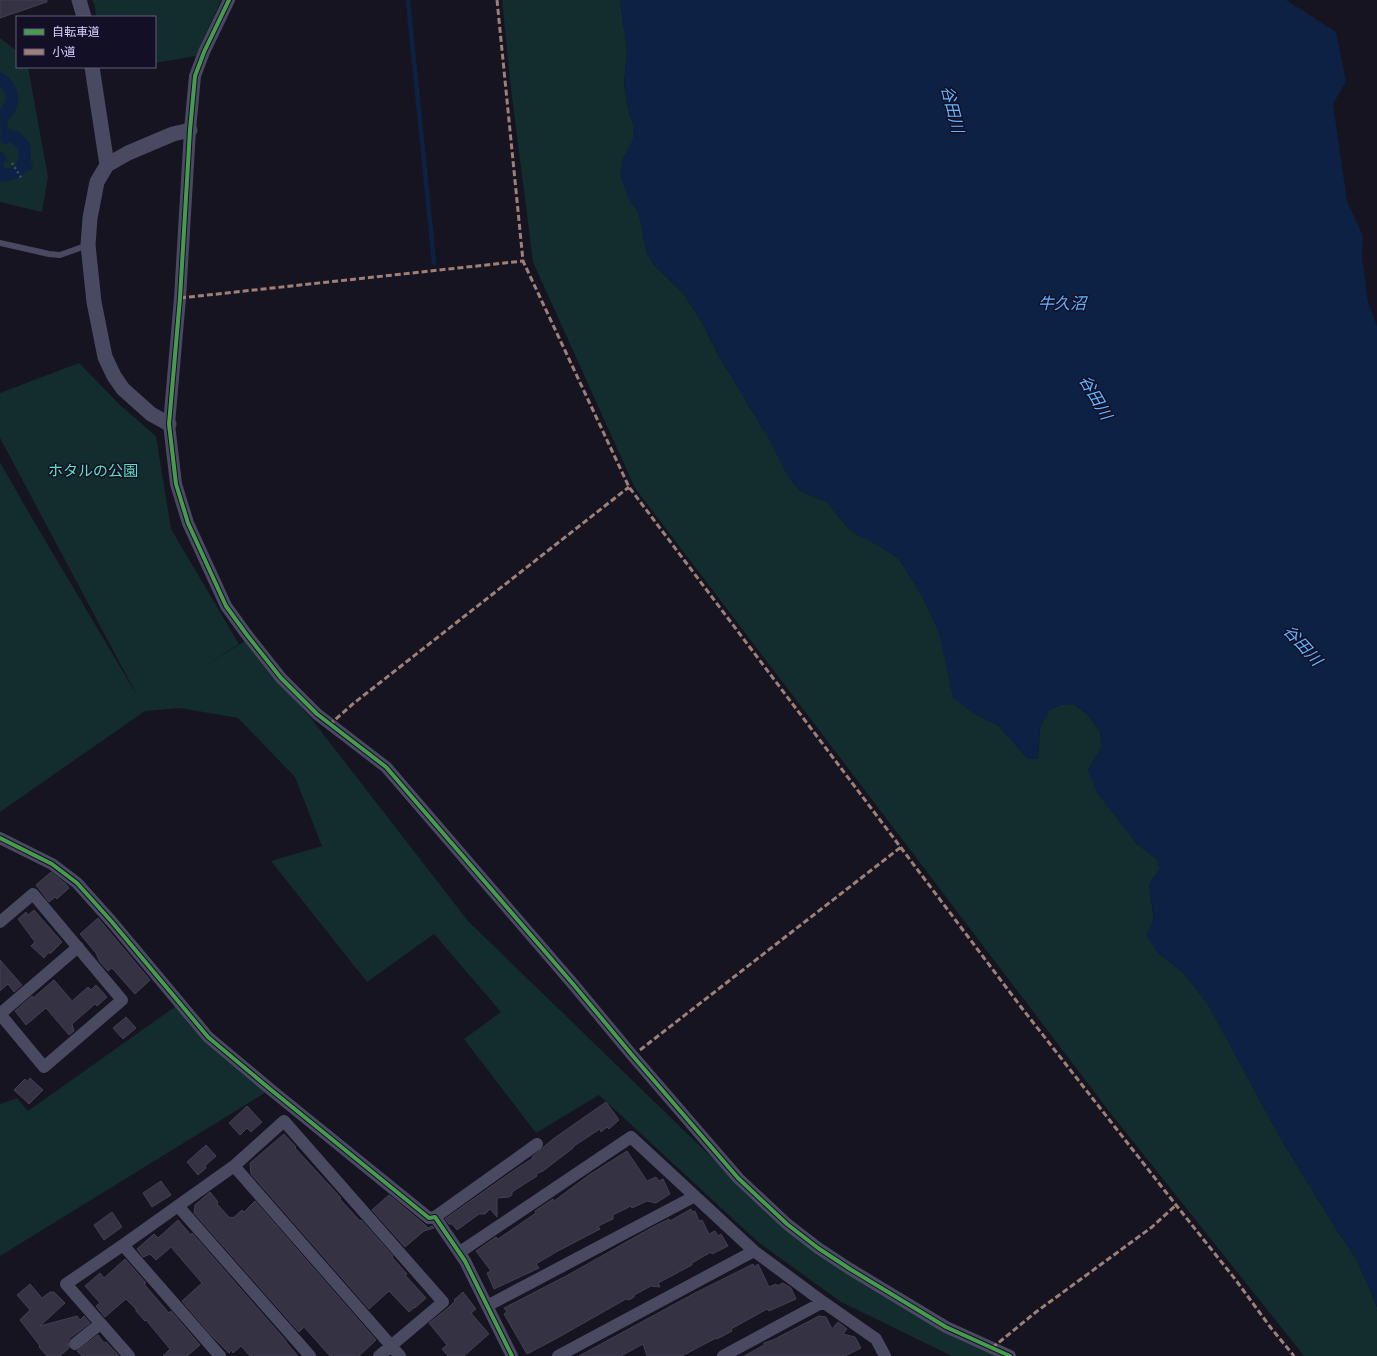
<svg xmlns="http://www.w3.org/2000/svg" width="1377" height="1356" viewBox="0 0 1377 1356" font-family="'Titillium Web','Noto Sans JP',sans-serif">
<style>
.green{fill:#132c2d}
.water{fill:#0d2144}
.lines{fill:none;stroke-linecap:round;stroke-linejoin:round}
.stream{stroke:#0d2144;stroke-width:4.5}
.building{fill:#343243;stroke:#433f54}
.path{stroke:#44505f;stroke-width:2.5;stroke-dasharray:2 3;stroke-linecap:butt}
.service{stroke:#4a4962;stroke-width:6}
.minor{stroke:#4a4962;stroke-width:12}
.tertiary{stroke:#4a4962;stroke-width:15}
.quiet{stroke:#9e8076;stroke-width:3;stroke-dasharray:6 3;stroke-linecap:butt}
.cycleway-casing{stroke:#130f26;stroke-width:6}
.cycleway{stroke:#469c4c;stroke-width:4}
.labels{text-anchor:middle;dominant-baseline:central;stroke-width:3;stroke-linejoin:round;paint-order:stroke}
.park-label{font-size:15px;fill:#5fe0c0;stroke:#130f26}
.water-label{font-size:16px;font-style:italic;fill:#62b6ff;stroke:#130f26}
</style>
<rect width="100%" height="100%" fill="#161421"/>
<!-- green -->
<path class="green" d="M92,0H221L196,56L155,63V17H96L95,6Z
M502,0H620L627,50L624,85L628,108L633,124V140L623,159L628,197L639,214L647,253L653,264L683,293L702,322L717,353L771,442L788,476L800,491L827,502L848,528L881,547L899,559L921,594L939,632L945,656L974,714L998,725L1028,759H1038L1040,728L1049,710L1060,705H1074L1087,714L1100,731L1102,747L1088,770L1136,843L1157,859L1160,869L1149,884L1158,953L1184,973L1209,1006L1282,1141L1335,1227L1357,1260L1377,1307V1356H1304L1108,1110L635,488L533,262L511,89Z
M0,38L17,51V67H28L48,177L42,212L0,202Z
M79,363L121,406L156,436L171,529L239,644L203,667L245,641L267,670L310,717L468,921L733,1178L785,1226L1001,1356H952L841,1302L758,1242L599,1095L536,1133L464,1039L501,1012L434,934L367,982L271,861L322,846L295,777L238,718L180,708L145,711L0,812V462L29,513L138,697L0,438V393Z
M176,1006L189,1024L268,1091L0,1256V1104L17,1098L28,1111Z"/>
<!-- water -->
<path class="water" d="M620,0H1286L1336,32L1346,81L1333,104L1347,201L1363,236L1362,257L1368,302L1377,326V1307L1357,1260L1335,1227L1282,1141L1209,1006L1184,973L1158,953L1146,935L1154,919L1149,884L1160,869L1157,859L1136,843L1097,793L1088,770L1102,747L1100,731L1087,714L1074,705H1060L1049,710L1040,728L1038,759H1028L998,725L974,714L953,698L939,632L921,594L899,559L881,547L857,535L848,528L827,502L800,491L788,476L771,442L717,353L702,322L683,293L653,264L647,253L639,214L628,197L620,175L623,159L633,140V124L628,108L624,85L627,50Z
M0,72C15,79 23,95 15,111C13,116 9,118 7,124L9,129L21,133L31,145V162L33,165L31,170C26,171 26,172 23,175C17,180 7,182 0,181V152L4,153L5,157L7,158V161L4,162V168H10L16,166C19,154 23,149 9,142L6,145L1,142L0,109C8,101 7,93 0,86Z"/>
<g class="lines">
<!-- stream -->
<path class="stream" d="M408,0L434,263"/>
</g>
<!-- building -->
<path class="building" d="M0,0H47V2L0,18Z
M51,872L66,884L69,888L57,899L55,897L49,902L36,885Z
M34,910L62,942L51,953H48L44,958L31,946L35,942L18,919L26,912L28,915Z
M98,918L150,980L135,994L112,968L108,971L100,962L96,953L80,934Z
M0,960L22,985L14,992L8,984L0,991Z
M54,980L72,1001L88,987L91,990L96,985L107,997L97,1006L95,1004L72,1024L74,1031L69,1035L46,1008L26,1025L15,1011L32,996L33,998Z
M126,1017L136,1028L123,1039L113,1028Z
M30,1078L43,1090L29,1104L14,1090L25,1079L27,1082Z
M606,1102L619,1120L609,1129L607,1127L601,1132L600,1129L574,1146L573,1148L543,1171L536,1174L537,1176L512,1192V1195L509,1197L497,1198V1217L490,1209L485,1214H479L457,1230L452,1224H449L445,1219L513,1171L533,1158L532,1157L553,1139Z
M247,1106L262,1122L251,1132L247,1128L240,1135L229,1123Z
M284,1134L296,1147L295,1148L341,1198L340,1199L360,1221L361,1220L393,1256L392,1257L407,1274L405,1275L426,1298L415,1308V1307L409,1312L389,1291L369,1309L251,1174L250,1163Z
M206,1145L216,1156L205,1166L206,1168L198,1175L187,1162Z
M627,1151L647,1181L656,1177L659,1181L663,1179L670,1194L656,1203L647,1201L632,1208L631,1206L613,1215V1219L598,1226L600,1229L556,1252L536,1264L539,1268L494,1289L487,1273L491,1271L476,1251L496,1237L498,1239L536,1213L535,1211L553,1199L554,1201L589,1175Z
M161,1181L171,1195L152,1207L143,1193Z
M210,1192L218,1202L217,1204L230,1218L232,1217L233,1218L242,1210L244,1212L255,1201L376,1340L359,1356H330L304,1327L299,1332L194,1213L195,1205Z
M389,1195L424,1224L428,1228L432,1226L434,1228L424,1231L405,1247L372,1210Z
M691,1209L692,1212L695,1211L699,1221L702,1220L709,1234L715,1231L718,1236L721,1234L728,1246L712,1254L711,1252L692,1263V1265L658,1283L660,1287L651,1286L634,1295V1297L629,1300L626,1299L559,1337L527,1354L504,1314L507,1312L504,1308L568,1275L653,1227L669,1219L670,1221Z
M112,1212L122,1227L104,1240L94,1225Z
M178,1220L191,1235L192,1233L287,1342H286L298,1356H250L241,1346L233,1353L232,1350L229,1353L211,1335L182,1301L202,1283L171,1247L156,1260L150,1254L143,1257L137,1249L154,1234L158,1238Z
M125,1259L146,1283L144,1284L169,1313L171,1311L200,1345L187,1356H163L170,1349L146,1320L145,1321L136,1311V1309L126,1299L105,1317L96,1306L100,1303L85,1286L100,1273L104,1278Z
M753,1264L754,1267L758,1264L769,1287L776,1284L777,1286L783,1283L791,1288L796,1299L769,1311L767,1309L731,1329L732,1331L717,1339L716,1338L682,1356H647L643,1344L621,1356H579L693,1294Z
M30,1284L42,1298L50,1292H54L65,1303L40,1326L77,1316L80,1320L84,1316L90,1323L70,1338L68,1342L69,1348L60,1356H47L39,1347L40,1346L20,1320L30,1310L17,1295Z
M463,1292L476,1309L471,1313L489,1334L464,1356H448L442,1349L447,1345L429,1323L448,1308L455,1301L454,1300Z
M819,1316L826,1317L832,1329L838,1322L847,1329L843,1334L855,1337L861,1348L845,1356H744L764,1345V1343L773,1340Z
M98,1335L104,1343L106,1342L119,1356H82L77,1351Z"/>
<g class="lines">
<!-- path -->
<path class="path" d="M12,163L22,179"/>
<!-- service -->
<path class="service" d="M0,243L49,254L60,255L88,245"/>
<!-- minor -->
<path class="minor" d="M229,0L204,52L195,76L190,130L180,298L169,424L176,484L188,523L226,606L247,635L281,678L317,714L386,767L573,984L632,1055L738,1178L787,1224L818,1248L850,1269L946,1327L1010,1356
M0,838L52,864L77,883L112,922L208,1037L270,1089L429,1218L435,1217L465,1261L512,1356
M0,922L33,894L122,1000L44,1067L0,1014
M0,1014L78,947
M234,1166L400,1356
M178,1206L310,1356
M435,1217L537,1144
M123,1245L220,1356
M460,1252L631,1137L754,1251L823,1302L876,1339L885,1356
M487,1306L695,1196
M75,1344L100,1324
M129,1356L66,1284L123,1245L234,1166L284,1121L443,1302L379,1356
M558,1356L754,1251
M723,1356L823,1302"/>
<!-- tertiary -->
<path class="tertiary" d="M79,0L84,17
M92,67L107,165
M169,424L151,414L123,389L114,376L105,357L94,302L88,245L90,218L97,182L107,165L128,153L173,134L190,130"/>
<!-- quiet -->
<path class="quiet" d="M497,0L523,261L629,487L1021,1007L1176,1205L1235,1279L1271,1328L1294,1356
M180,298L523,261
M329,725L354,703L629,487
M640,1050L901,847
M992,1348L1036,1312L1152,1227L1176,1205"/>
<defs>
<path id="cycleway" d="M229,0L204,52L195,76L190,130L180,298L169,424L176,484L188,523L226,606L247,635L281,678L317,714L386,767L573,984L632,1055L738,1178L787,1224L818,1248L850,1269L946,1327L1010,1356
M0,838L52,864L77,883L112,922L208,1037L270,1089L429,1218L435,1217L465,1261L512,1356"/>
</defs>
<!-- cycleway casing -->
<use href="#cycleway" class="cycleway-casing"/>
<!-- cycleway -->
<use href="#cycleway" class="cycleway"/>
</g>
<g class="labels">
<!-- park labels -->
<g class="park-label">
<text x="93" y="470">ホタルの公園</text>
</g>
<!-- water labels -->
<g class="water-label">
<text transform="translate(953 109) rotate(76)">谷田川</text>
<text x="1062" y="303">牛久沼</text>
<text transform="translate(1096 397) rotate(60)">谷田川</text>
<text transform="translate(1303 645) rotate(48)">谷田川</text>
</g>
</g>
<!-- legend -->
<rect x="16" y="16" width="140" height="52" fill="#130f26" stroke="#625e7d"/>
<rect x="24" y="29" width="20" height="6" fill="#469c4c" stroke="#625e7d"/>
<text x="52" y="36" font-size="12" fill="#d9d4ff">自転車道</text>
<rect x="24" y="49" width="20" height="6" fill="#9e8076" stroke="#625e7d"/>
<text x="52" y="56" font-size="12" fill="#d9d4ff">小道</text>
</svg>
